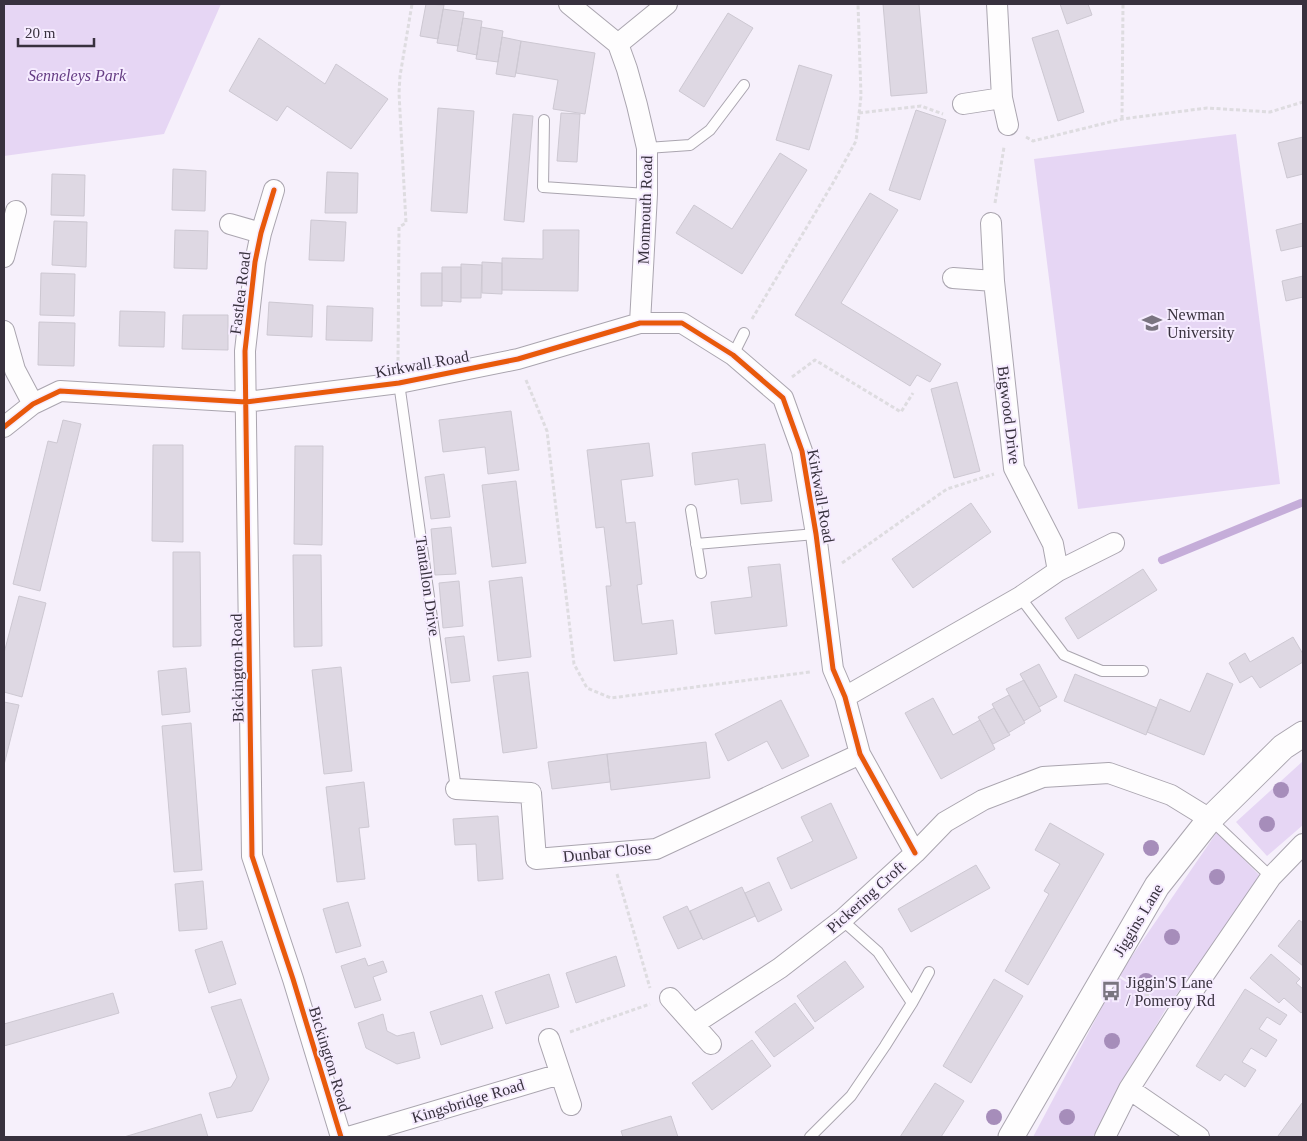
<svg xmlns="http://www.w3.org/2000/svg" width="1307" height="1141" viewBox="0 0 1307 1141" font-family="'Times New Roman',serif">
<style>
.green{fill:#e6d6f4}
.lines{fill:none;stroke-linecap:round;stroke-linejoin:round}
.stream{stroke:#c5add9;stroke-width:8}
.building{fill:#ded8e3;stroke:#cdc8d2}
.service-casing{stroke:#aaa5af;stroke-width:12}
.minor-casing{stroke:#aaa5af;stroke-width:22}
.tertiary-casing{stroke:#aaa5af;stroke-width:27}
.path{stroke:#dedce0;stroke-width:3;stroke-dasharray:4 2.5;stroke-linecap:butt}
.service{stroke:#fefdfe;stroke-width:10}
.minor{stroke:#fefdfe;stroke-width:20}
.tertiary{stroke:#fefdfe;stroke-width:25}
.cycleway-casing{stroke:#f6ecff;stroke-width:8}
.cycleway{stroke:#e8590c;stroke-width:5}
.tree{fill:#a68dba}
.labels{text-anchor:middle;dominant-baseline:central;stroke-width:4;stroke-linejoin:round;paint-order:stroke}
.park-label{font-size:16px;font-style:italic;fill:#653c84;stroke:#f6ecff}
.street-label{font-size:16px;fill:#38313e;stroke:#f6ecff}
.poi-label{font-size:16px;fill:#38313e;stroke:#f6ecff;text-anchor:start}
</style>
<rect width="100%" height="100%" fill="#f6f0fb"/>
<!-- green -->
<path class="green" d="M4,4H221L164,134L4,156Z
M1236,134L1280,484L1078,509L1034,159Z
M1303,761V825L1267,856L1236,822Z
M1217,832L1262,878L1168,1006L1119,975Z
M1118,977L1167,1007L1124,1080L1093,1137H1033Z"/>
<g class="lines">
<!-- stream -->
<path class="stream" d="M1162,560L1301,503"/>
</g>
<!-- building -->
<path class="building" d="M426,4L444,5L438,39L420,36Z
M883,4H919L927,93L891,96Z
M1060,4H1088L1092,15L1067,24Z
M443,9L464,12L458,46L437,43Z
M728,13L753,28L704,107L679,91Z
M463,18L482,21L477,55L457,51Z
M481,27L503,31L498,62L476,59Z
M1058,30L1084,112L1058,121L1032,38Z
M502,37L521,41L515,77L496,74Z
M259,38L325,84L336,64L388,99L351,149L287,106L277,121L229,91Z
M521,41L595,53L585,114L553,109L558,80L516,73Z
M799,65L832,75L809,150L776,140Z
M438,108L474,111L467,213L431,211Z
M916,110L946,120L920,200L889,190Z
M561,113L580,114L577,162L557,161Z
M513,114L533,116L524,222L504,220Z
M1303,137V174L1287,178L1278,143Z
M780,153L807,170L742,274L676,233L694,205L732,229Z
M173,169L206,171L205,211L172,210Z
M327,172L358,173L357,213H325Z
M52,174L85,175L84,216L51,215Z
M870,193L898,210L841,303L941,364L930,382L917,375L910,386L795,315Z
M311,220L346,222L344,261L309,260Z
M54,221L87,222L86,267L52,265Z
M1303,223V246L1281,251L1276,230Z
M175,230L208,231L207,269L174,268Z
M543,230H579L578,291L502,290V258L543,259Z
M482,262L502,263V294L482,293Z
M461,264L482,265L481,298H461Z
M442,267H461V302L442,301Z
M41,273L75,274L74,316L40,315Z
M421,273H442V306H421Z
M1303,276V297L1286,301L1282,281Z
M269,302L313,305L312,337L267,335Z
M327,306L373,308L372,341L326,340Z
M120,311L165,312L164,347L119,346Z
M183,315H228V350L182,349Z
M39,322L75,323L74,366L38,365Z
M957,382L980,471L954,478L931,389Z
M511,411L519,470L488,474L485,447L443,452L439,420Z
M63,420L81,424L40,591L13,584L48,441L57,443Z
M649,443L653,476L621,480L626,523L635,522L642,584L637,585L642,624L673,620L677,654L614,661L606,586H611L604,527L596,528L587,450Z
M765,444L772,501L741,504L738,479L695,485L692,453Z
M153,445H183V542L152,541Z
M295,446H323L322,545L294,544Z
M444,474L450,517L431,519L425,477Z
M516,481L526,563L492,567L482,485Z
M971,503L991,532L913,588L892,559Z
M451,527L456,574L435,575L431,529Z
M173,552H200L201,646L173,647Z
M293,555H321L322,646L294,647Z
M780,564L787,626L715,634L711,602L752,597L748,567Z
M1143,569L1157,590L1078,639L1065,618Z
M522,577L531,657L498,661L489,581Z
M459,581L463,626L443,628L439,583Z
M19,596L46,603L22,697L4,692V653Z
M464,636L470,681L451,683L445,638Z
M1293,637L1303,654V662L1260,688L1252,676L1240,683L1229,663L1245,653L1250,662Z
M1039,664L1057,697L1039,707L1020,674Z
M341,667L352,771L324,774L312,670Z
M186,668L190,712L162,715L158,671Z
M528,672L537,748L503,753L493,676Z
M1207,673L1233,684L1204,755L1147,732L1160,699L1190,712Z
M1075,674L1157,708L1146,735L1064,701Z
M1024,680L1041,711L1024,721L1006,689Z
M1009,695L1025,723L1008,733L992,704Z
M933,698L953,735L980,720L995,749L941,779L905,713Z
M781,700L809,756L782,769L767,741L728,761L715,734Z
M4,702L19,705L4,765Z
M994,708L1010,735L993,744L978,717Z
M191,723L202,870L174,872L162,726Z
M706,742L710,778L611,790L607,754Z
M607,754L610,782L552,789L548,762Z
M364,782L369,827L359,828L365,879L337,882L326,787Z
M831,803L857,858L791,889L777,858L813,841L801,817Z
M498,816L503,879L478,881L476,844L455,845L453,819Z
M1050,823L1104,854L1028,985L1005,971L1049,894L1044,891L1060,864L1035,850Z
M976,865L990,888L911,932L898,909Z
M203,881L207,929L179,931L175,884Z
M769,882L782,910L758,922L745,893Z
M742,887L755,916L703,940L690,911Z
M348,902L361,946L336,953L323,909Z
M687,906L702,938L678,949L663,917Z
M1299,920L1303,923V966L1278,946Z
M222,941L236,984L209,993L195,950Z
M1271,954L1300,979L1296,983L1303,989V1011L1301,1013L1284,998L1279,1003L1250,978Z
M616,956L625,986L576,1003L566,973Z
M365,958L368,966L383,961L387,972L373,977L381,1000L355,1008L341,966Z
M845,961L864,987L815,1022L797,996Z
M549,974L559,1007L506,1024L495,992Z
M994,979L1023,996L971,1083L943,1066Z
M1245,989L1287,1015L1280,1025L1267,1017L1259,1029L1277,1040L1266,1057L1251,1048L1242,1062L1256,1070L1245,1087L1225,1074L1220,1081L1196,1066Z
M113,993L119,1013L4,1046V1024Z
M482,995L493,1028L441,1045L430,1012Z
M241,999L269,1079L252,1111L217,1118L209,1093L231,1087L237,1077L211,1007Z
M795,1003L814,1028L774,1057L755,1032Z
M383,1014L387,1031L397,1036L414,1032L420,1058L397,1064L366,1048L358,1023Z
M752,1040L771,1066L712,1110L692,1083Z
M935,1083L964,1101L941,1137H900Z
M1302,1103L1303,1104V1137H1279L1278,1136Z
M201,1114L208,1137H124Z
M671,1116L678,1137H623L621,1131Z"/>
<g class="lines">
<defs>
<path id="service" d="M544,120L543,187L647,194
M647,148L690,145L710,130L744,85
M733,355L744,333
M399,383L456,789
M691,510L701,573
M696,544L816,534
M1020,597L1064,655L1102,671H1143
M1210,819L1271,877
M842,920L878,952L912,1003
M810,1137L851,1096L885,1046L912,1003L929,972"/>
<path id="minor" d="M569,4L618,44L627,69L637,105L647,148V194L640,323
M997,4L1002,98L1008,125
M618,44L667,4
M963,104L1002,98
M274,190L261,233L255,262L245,351L252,856L293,979L341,1137
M991,223L994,281L1014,468L1053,544L1058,571
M230,224L261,233
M4,257L16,211
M953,278L994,281
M4,331L15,370L33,404
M4,427L33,404L60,391L246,402L399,383L518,359L640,323H682L733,355L783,398L802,451L816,534L833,669L845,697L860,754L915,853
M845,697L1020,597L1058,571L1114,543
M456,789L531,793L536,859L656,849L860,754
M670,998L711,1044
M694,1024L780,968L842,920L915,853L945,822L983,800L1043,777L1109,773L1171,795L1210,819
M549,1039L571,1105
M1129,1089L1199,1137
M348,1137L560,1074
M1105,1137L1129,1089L1177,1014L1271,877L1303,844"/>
<path id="tertiary" d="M1011,1137L1157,886L1210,819L1283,747L1303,734"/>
</defs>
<!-- service casing -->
<use href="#service" class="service-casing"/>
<!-- minor casing -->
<use href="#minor" class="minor-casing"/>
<!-- tertiary casing -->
<use href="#tertiary" class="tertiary-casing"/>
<!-- path -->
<path class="path" d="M859,113L921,106L943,114
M1122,119L1123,4
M1026,137L1033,141L1122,119L1207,108L1270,112L1303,102
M995,203L1004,147
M752,319L833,183L856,141L861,96L858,4
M398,361L399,227L406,223L399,93L400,76L412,4
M792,377L815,360L901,412L913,393
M526,380L547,431L574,664L587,688L611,698L810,672
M842,563L947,489L994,474
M617,874L650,988
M1129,983L1158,1002
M570,1032L650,1004"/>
<!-- service -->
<use href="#service" class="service"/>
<!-- minor -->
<use href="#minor" class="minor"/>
<!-- tertiary -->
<use href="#tertiary" class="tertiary"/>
<defs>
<path id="cycleway" d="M274,190L261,233L255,262L245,351L252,856L293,979L341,1137
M4,427L33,404L60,391L246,402L399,383L518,359L640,323H682L733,355L783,398L802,451L816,534L833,669L845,697L860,754L915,853"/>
</defs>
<!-- cycleway casing -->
<use href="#cycleway" class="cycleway-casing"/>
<!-- cycleway -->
<use href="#cycleway" class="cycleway"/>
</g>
<!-- trees -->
<g class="tree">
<circle cx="1281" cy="790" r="8"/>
<circle cx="1267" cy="824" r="8"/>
<circle cx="1151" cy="848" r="8"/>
<circle cx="1217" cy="877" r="8"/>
<circle cx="1172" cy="937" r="8"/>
<circle cx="1146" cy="981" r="8"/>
<circle cx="1112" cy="1041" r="8"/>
<circle cx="994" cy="1117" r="8"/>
<circle cx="1067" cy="1117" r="8"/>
</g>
<!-- icons -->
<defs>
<symbol id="university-bare" viewBox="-9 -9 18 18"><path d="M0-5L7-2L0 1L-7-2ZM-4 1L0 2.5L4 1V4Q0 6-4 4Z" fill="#7a7480" stroke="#f6ecff" stroke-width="2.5" paint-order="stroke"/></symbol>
<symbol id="bus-bare" viewBox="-9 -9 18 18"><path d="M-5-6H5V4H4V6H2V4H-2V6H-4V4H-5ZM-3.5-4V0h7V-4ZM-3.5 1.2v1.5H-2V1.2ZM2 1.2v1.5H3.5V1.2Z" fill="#7a7480" stroke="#f6ecff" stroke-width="2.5" paint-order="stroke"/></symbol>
</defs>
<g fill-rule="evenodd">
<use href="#university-bare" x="1138" y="309" width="28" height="28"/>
<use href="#bus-bare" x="1097" y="977" width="28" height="28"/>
</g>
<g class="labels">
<!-- park labels -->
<g class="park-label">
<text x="77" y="75">Senneleys Park</text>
</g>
<!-- street labels -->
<g class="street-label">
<text transform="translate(645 210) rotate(-88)">Monmouth Road</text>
<text transform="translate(240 293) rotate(-83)">Fastlea Road</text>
<text transform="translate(422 364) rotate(-10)">Kirkwall Road</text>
<text transform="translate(1009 415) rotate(83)">Bigwood Drive</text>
<text transform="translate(821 496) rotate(80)">Kirkwall Road</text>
<text transform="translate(428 586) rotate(82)">Tantallon Drive</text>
<text transform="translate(237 668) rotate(-91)">Bickington Road</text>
<text transform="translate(607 852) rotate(-6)">Dunbar Close</text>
<text transform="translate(866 897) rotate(-42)">Pickering Croft</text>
<text transform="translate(1138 920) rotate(-59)">Jiggins Lane</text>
<text transform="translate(330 1059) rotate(73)">Bickington Road</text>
<text transform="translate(468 1101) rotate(-17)">Kingsbridge Road</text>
</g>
<!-- poi labels -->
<g class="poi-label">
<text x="1167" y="314">Newman<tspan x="1167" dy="18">University</tspan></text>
<text x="1126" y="982">Jiggin'S Lane<tspan x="1126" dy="18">/ Pomeroy Rd</tspan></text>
</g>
</g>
<!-- border -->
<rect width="1307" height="1141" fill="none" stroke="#38313e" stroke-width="10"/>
<!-- scale -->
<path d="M18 38v8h76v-8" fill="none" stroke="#38313e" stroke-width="2.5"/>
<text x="25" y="38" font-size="15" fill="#38313e" stroke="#f6ecff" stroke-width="4" paint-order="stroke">20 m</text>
</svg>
